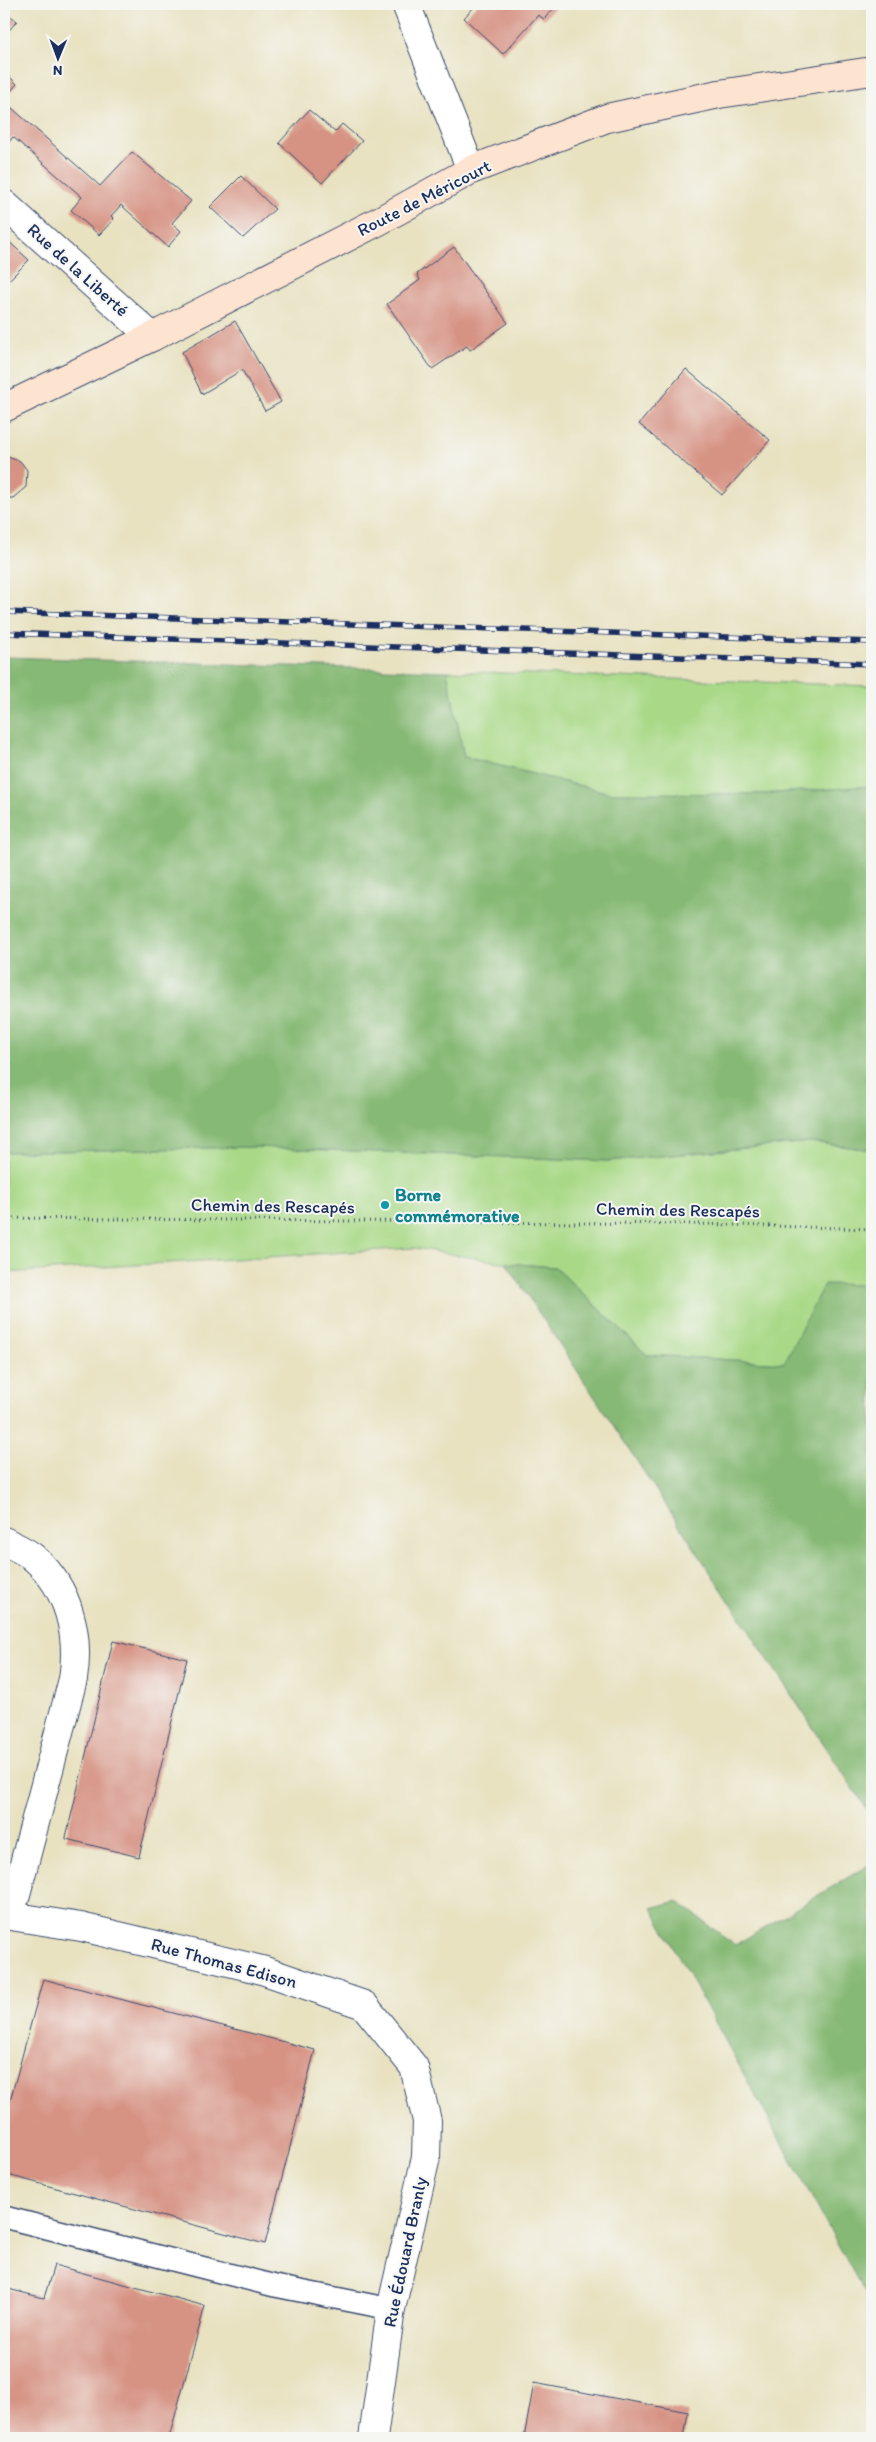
<svg xmlns="http://www.w3.org/2000/svg" width="876" height="2442" viewBox="0 0 876 2442" font-family="Itim,sans-serif">
<style>
.green{fill:#a9d987;stroke:#628472}
.forest{fill:#86b974;stroke:#507469}
.building{fill:#d69283}
.lines{fill:none;stroke-linecap:round;stroke-linejoin:round}
.lane-casing{stroke:#3a4a6d;stroke-width:24}
.street-casing{stroke:#3a4a6d;stroke-width:30}
.secondary-casing{stroke:#3a4a6d;stroke-width:30}
.path{stroke:#3a4a6d;stroke-width:3;stroke-dasharray:1 4;stroke-linecap:butt}
.lane{stroke:#fff;stroke-width:21}
.street{stroke:#fff;stroke-width:28}
.secondary{stroke:#fde4d1;stroke-width:28}
.rail-casing{stroke:#1b2f5e;stroke-width:5.5}
.rail{stroke:#f6f6f2;stroke-width:4;stroke-dasharray:11;stroke-linecap:butt}
.culture-dot{fill:#0f9aa8;stroke:#f6f6f2;stroke-width:2}
.labels{text-anchor:middle;dominant-baseline:central;stroke-width:4;stroke-linejoin:round;paint-order:stroke}
.street-label{font-size:18px;fill:#1b2f5e;stroke:#f6f6f2}
.culture-label{font-size:18px;font-weight:bold;fill:#0d838f;stroke:#f6f6f2;text-anchor:start}
</style>
<rect width="100%" height="100%" fill="#f6f6f2"/>
<filter id="ink" filterUnits="userSpaceOnUse"><feTurbulence type="fractalNoise" baseFrequency=".02" numOctaves="2"/><feDisplacementMap in="SourceGraphic" scale="10" xChannelSelector="R" yChannelSelector="G"/><feConvolveMatrix kernelMatrix="1 2 1 2 8 2 1 2 1" color-interpolation-filters="sRGB"/></filter>
<filter id="wash" filterUnits="userSpaceOnUse"><feTurbulence type="fractalNoise" baseFrequency=".0096" numOctaves="4" result="noise"/><feDisplacementMap in="SourceGraphic" scale="20" xChannelSelector="R" yChannelSelector="G"/><feGaussianBlur stdDeviation="1.12" result="paint"/><feColorMatrix in="noise" values="0 0 0 0 0 0 0 0 0 0 0 0 0 0 0 0 0 1.4 0 .05"/><feComposite in="paint" operator="in"/></filter>
<g filter="url(#wash)">
<rect width="100%" height="100%" fill="#e8e2c1"/>
<!-- green -->
<path class="green" d="M447,671L872,686V786L762,794L610,793L464,757Z
M810,1142L872,1150V1285H824L785,1363L647,1355L555,1267L506,1263L414,1248L4,1273V1152L253,1147L608,1161Z"/>
<!-- forest -->
<path class="forest" d="M4,657L447,671L464,757L610,793L762,794L872,786V1150L810,1142L608,1161L253,1147L4,1152Z
M506,1263L555,1267L647,1355L784,1363L824,1284L872,1285V1817Z
M872,1863V2306L652,1908L677,1901L735,1945Z"/>
<g id="blocks">
<!-- building -->
<path class="building" d="M477,4H558L544,19L538,15L503,54L464,18Z
M4,11L17,21L4,36Z
M6,73L17,84L4,99V76Z
M4,101L100,186L132,152L191,201L172,223L181,231L168,247L121,205L111,216L114,219L99,235L71,210L82,197L13,137L4,148Z
M309,110L335,132L342,124L362,141L322,183L279,143Z
M241,176L275,209L243,238L210,207Z
M4,237L29,260L7,282L4,279Z
M454,247L508,323L470,350L467,346L432,369L387,304L420,280L417,274Z
M235,321L281,402L265,411L242,370L202,394L182,352Z
M686,369L770,440L722,495L639,424Z
M4,456L20,461L27,470L26,487L13,498H4Z
M113,1641L187,1659L139,1857L66,1839V1837Z
M43,1979L315,2050L265,2244L4,2174V2123Z
M54,2265L205,2306L169,2438H4V2288L44,2298Z
M534,2383L688,2412L684,2438H524Z"/>
</g>
</g>
<g filter="url(#ink)">
<use href="#blocks" fill-opacity="0" stroke="#3a4a6d" stroke-width="1"/>
<g class="lines">
<defs>
<path id="lane" d="M4,2217L275,2286L391,2309"/>
<path id="street" d="M406,4L471,170
M4,204L152,337
M4,1541C13,1546 26,1551 34,1558C69,1588 80,1635 73,1679L15,1898L4,1911
M4,1915L81,1927L262,1970L364,2005L414,2067L427,2121L426,2157L391,2309L373,2438"/>
<path id="secondary" d="M4,408L152,337L379,221L471,170L607,118L719,94L872,71"/>
</defs>
<!-- lane casing -->
<use href="#lane" class="lane-casing"/>
<!-- street casing -->
<use href="#street" class="street-casing"/>
<!-- secondary casing -->
<use href="#secondary" class="secondary-casing"/>
<!-- path -->
<path class="path" d="M4,1218L698,1224L872,1229"/>
<!-- lane -->
<use href="#lane" class="lane"/>
<!-- street -->
<use href="#street" class="street"/>
<!-- secondary -->
<use href="#secondary" class="secondary"/>
<defs>
<path id="rail" d="M4,612L872,642
M4,633L872,664"/>
</defs>
<!-- rail casing -->
<use href="#rail" class="rail-casing"/>
<!-- rail -->
<use href="#rail" class="rail"/>
</g>
</g>
<!-- markers -->
<circle class="culture-dot" cx="385" cy="1205" r="5"/>
<g class="labels">
<!-- street labels -->
<g class="street-label">
<text transform="translate(424 198) rotate(-27)">Route de Méricourt</text>
<text transform="translate(78 270) rotate(42)">Rue de la Liberté</text>
<text transform="translate(273 1206) rotate(1)">Chemin des Rescapés</text>
<text transform="translate(678 1210) rotate(1)">Chemin des Rescapés</text>
<text transform="translate(224 1963) rotate(15)">Rue Thomas Edison</text>
<text transform="translate(405 2252) rotate(-78)">Rue Édouard Branly</text>
</g>
<!-- culture labels -->
<g class="culture-label">
<text x="395" y="1195">Borne<tspan x="395" dy="21">commémorative</tspan></text>
</g>
</g>
<!-- margin -->
<rect width="876" height="2442" fill="none" stroke="#f6f6f2" stroke-width="20"/>
<!-- north arrow -->
<g transform="translate(58 58) rotate(181)" stroke="#f6f6f2" stroke-width="4" paint-order="stroke">
<path d="M0-4L9 19L0 12L-9 19Z" fill="#1b2f5e"/>
<text y="-8" font-size="14" font-weight="bold" text-anchor="middle" fill="#1b2f5e">N</text>
</g>
</svg>
